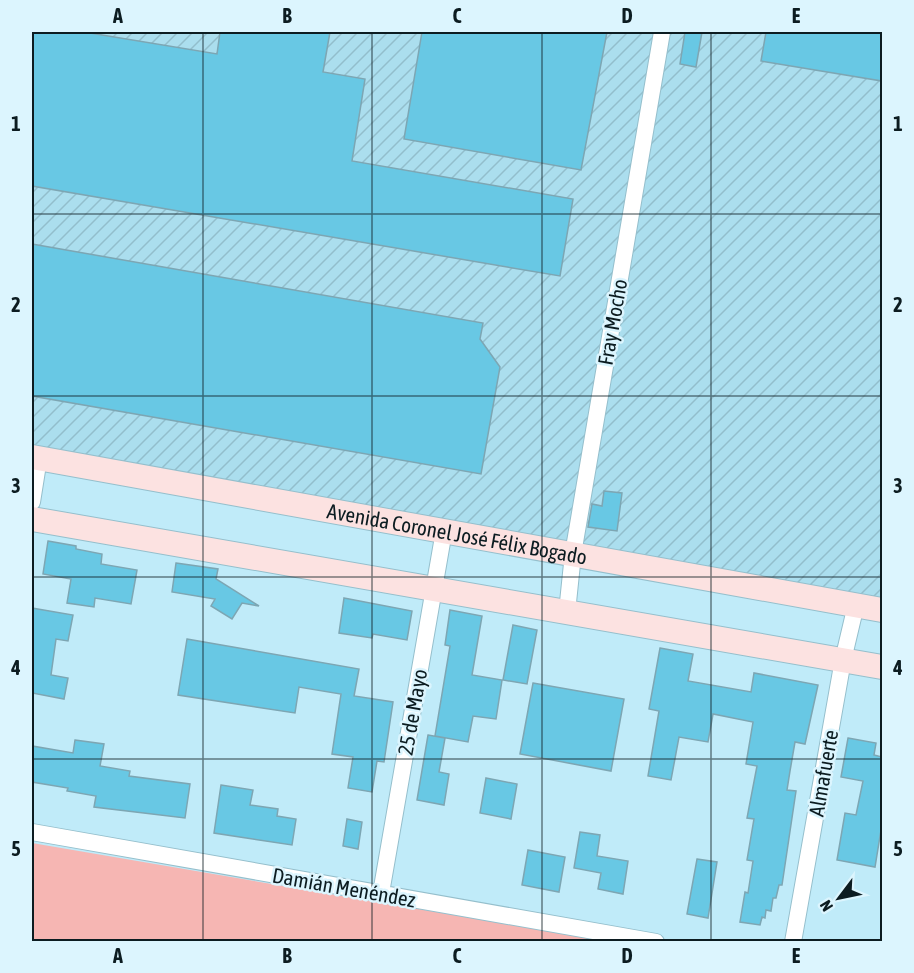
<svg xmlns="http://www.w3.org/2000/svg" width="914" height="973" viewBox="0 0 914 973" font-family="'Asap Condensed',sans-serif">
<style>
.industrial{fill:url(#industrial-furrows)}
.grass{fill:#f6b6b3}
.building{fill:#68c8e4;stroke:#7da6b3;stroke-width:1.5}
.lines{fill:none;stroke-linecap:round;stroke-linejoin:round}
.minor-casing{stroke:#95bfcc;stroke-width:18}
.secondary-casing{stroke:#95bfcc;stroke-width:26}
.minor{stroke:#fff;stroke-width:16}
.secondary{stroke:#fce2e1;stroke-width:24}
.grid{fill:none;stroke:#0c1c21;stroke-width:1.5;stroke-opacity:0.55}
.labels{text-anchor:middle;dominant-baseline:central;stroke-width:5;stroke-linejoin:round;paint-order:stroke}
.street-label{font-size:21px;fill:#0c1c21;stroke:#dcf5fe}
.neatline{fill:none;stroke:#0c1c21;stroke-width:2}
.grid-label{font-size:20px;text-anchor:middle;font-weight:bold;fill:#0c1c21}
</style>
<defs>
<pattern id="industrial-furrows" width="10" height="10" patternUnits="userSpaceOnUse" patternTransform="scale(1.5)"><rect width="10" height="10" fill="#abdeee"/><path d="M-1 1l2-2M0 10L10 0M9 11l2-2" fill="none" stroke="#92becc"/></pattern>
</defs>
<rect width="100%" height="100%" fill="#c0ebf9"/>
<!-- industrial -->
<path class="industrial" d="M32,32H882V610L32,457Z"/>
<!-- grass -->
<path class="grass" d="M32,843L606,941H32Z"/>
<!-- building -->
<path class="building" d="M32,32H84L217,54L220,32H330L323,72L365,79L352,161L573,199L560,276L32,186Z
M422,32H607L581,170L404,139Z
M685,32H702L696,67L680,64Z
M766,32H882V81L761,61Z
M32,244L483,323L480,339L500,367L481,474L32,396Z
M604,491L622,493L617,531L588,527L592,504L602,506Z
M48,541L76,546V549L102,554L101,564L137,570L131,604L95,598L94,607L67,603L71,579L43,574Z
M176,563L218,569L216,579L259,606L242,603L232,619L211,606L215,599L172,592Z
M344,598L412,611L407,640L373,634L372,638L339,633Z
M32,608L73,615L68,641L56,639L51,675L68,678L64,699L32,693Z
M450,610L482,616L472,675L502,680L496,719L473,716L468,742L435,736L450,646L445,645Z
M513,625L537,630L527,684L503,680Z
M187,639L359,669L354,696L393,702L384,762L377,761L372,792L348,788L353,757L332,754L341,694L299,687L295,713L178,695Z
M660,648L693,654L688,681L751,692L754,673L818,685L805,744L795,742L790,771L787,790L796,791L782,885H779L776,898H773L771,911L766,910L765,918L762,917L760,925L740,922L745,892L748,893L753,861L747,860L754,819L747,818L757,766L746,764L753,722L713,714L708,742L679,737L671,780L648,776L659,711L649,709Z
M533,683L624,699L611,771L520,754Z
M428,735L445,738L439,772L449,774L444,805L417,800Z
M848,738L876,743L874,755L882,757V824L875,867L837,860L845,813L856,815L863,781L841,777Z
M75,740L104,744L100,766L130,771L129,776L190,784L185,818L94,807L96,796L67,791L68,788L32,782V746L73,753Z
M486,778L517,784L511,819L480,813Z
M221,785L253,790L250,805L278,809L277,816L296,819L292,845L214,833Z
M347,819L362,822L358,849L343,846Z
M580,832L600,835L597,856L628,861L623,894L598,889L601,873L574,868Z
M528,850L565,857L559,892L522,885Z
M697,859L717,862L708,918L687,914Z"/>
<g class="lines">
<defs>
<path id="minor" d="M32,502L39,458
M567,612L573,554L662,32
M32,832L656,942
M381,893L444,531
M793,942L843,660L856,605"/>
<g id="secondary">
<path id="s1" d="M32,457L882,610"/>
<path d="M32,519L882,667"/>
</g>
</defs>
<!-- minor casing -->
<use href="#minor" class="minor-casing"/>
<!-- secondary casing -->
<use href="#secondary" class="secondary-casing"/>
<!-- minor -->
<use href="#minor" class="minor"/>
<!-- secondary -->
<use href="#secondary" class="secondary"/>
</g>
<!-- grid -->
<path class="grid" d="M203,32V942M372,32V942M542,32V942M711,32V942M32,214H882M32,396H882M32,577H882M32,759H882"/>
<g class="labels">
<!-- street labels -->
<g class="street-label">
<text transform="translate(612 322) rotate(-80)">Fray Mocho</text>
<text stroke="none"><textPath href="#s1" startOffset="432">Avenida Coronel José Félix Bogado</textPath></text>
<text transform="translate(412 712) rotate(-80)">25 de Mayo</text>
<text transform="translate(823 773) rotate(-80)">Almafuerte</text>
<text transform="translate(344 887) rotate(10)">Damián Menéndez</text>
</g>
</g>
<!-- border -->
<rect width="914" height="973" fill="none" stroke="#dcf5fe" stroke-width="66"/>
<!-- north arrow -->
<g transform="translate(839 898) rotate(238)" stroke="#dcf5fe" stroke-width="4.5" paint-order="stroke">
<path d="M0-4.5L10 22L0 15L-10 22Z" fill="#0c1c21"/>
<text y="-9" font-size="16" font-weight="bold" text-anchor="middle" fill="#0c1c21">N</text>
</g>
<rect x="33" y="33" width="848" height="907" class="neatline"/>
<g class="grid-label">
<text x="118" y="23">A</text>
<text x="287" y="23">B</text>
<text x="457" y="23">C</text>
<text x="627" y="23">D</text>
<text x="796" y="23">E</text>
<text x="16" y="131">1</text>
<text x="898" y="131">1</text>
<text x="16" y="312">2</text>
<text x="898" y="312">2</text>
<text x="16" y="493">3</text>
<text x="898" y="493">3</text>
<text x="16" y="675">4</text>
<text x="898" y="675">4</text>
<text x="16" y="856">5</text>
<text x="898" y="856">5</text>
<text x="118" y="963">A</text>
<text x="287" y="963">B</text>
<text x="457" y="963">C</text>
<text x="627" y="963">D</text>
<text x="796" y="963">E</text>
</g>
</svg>
